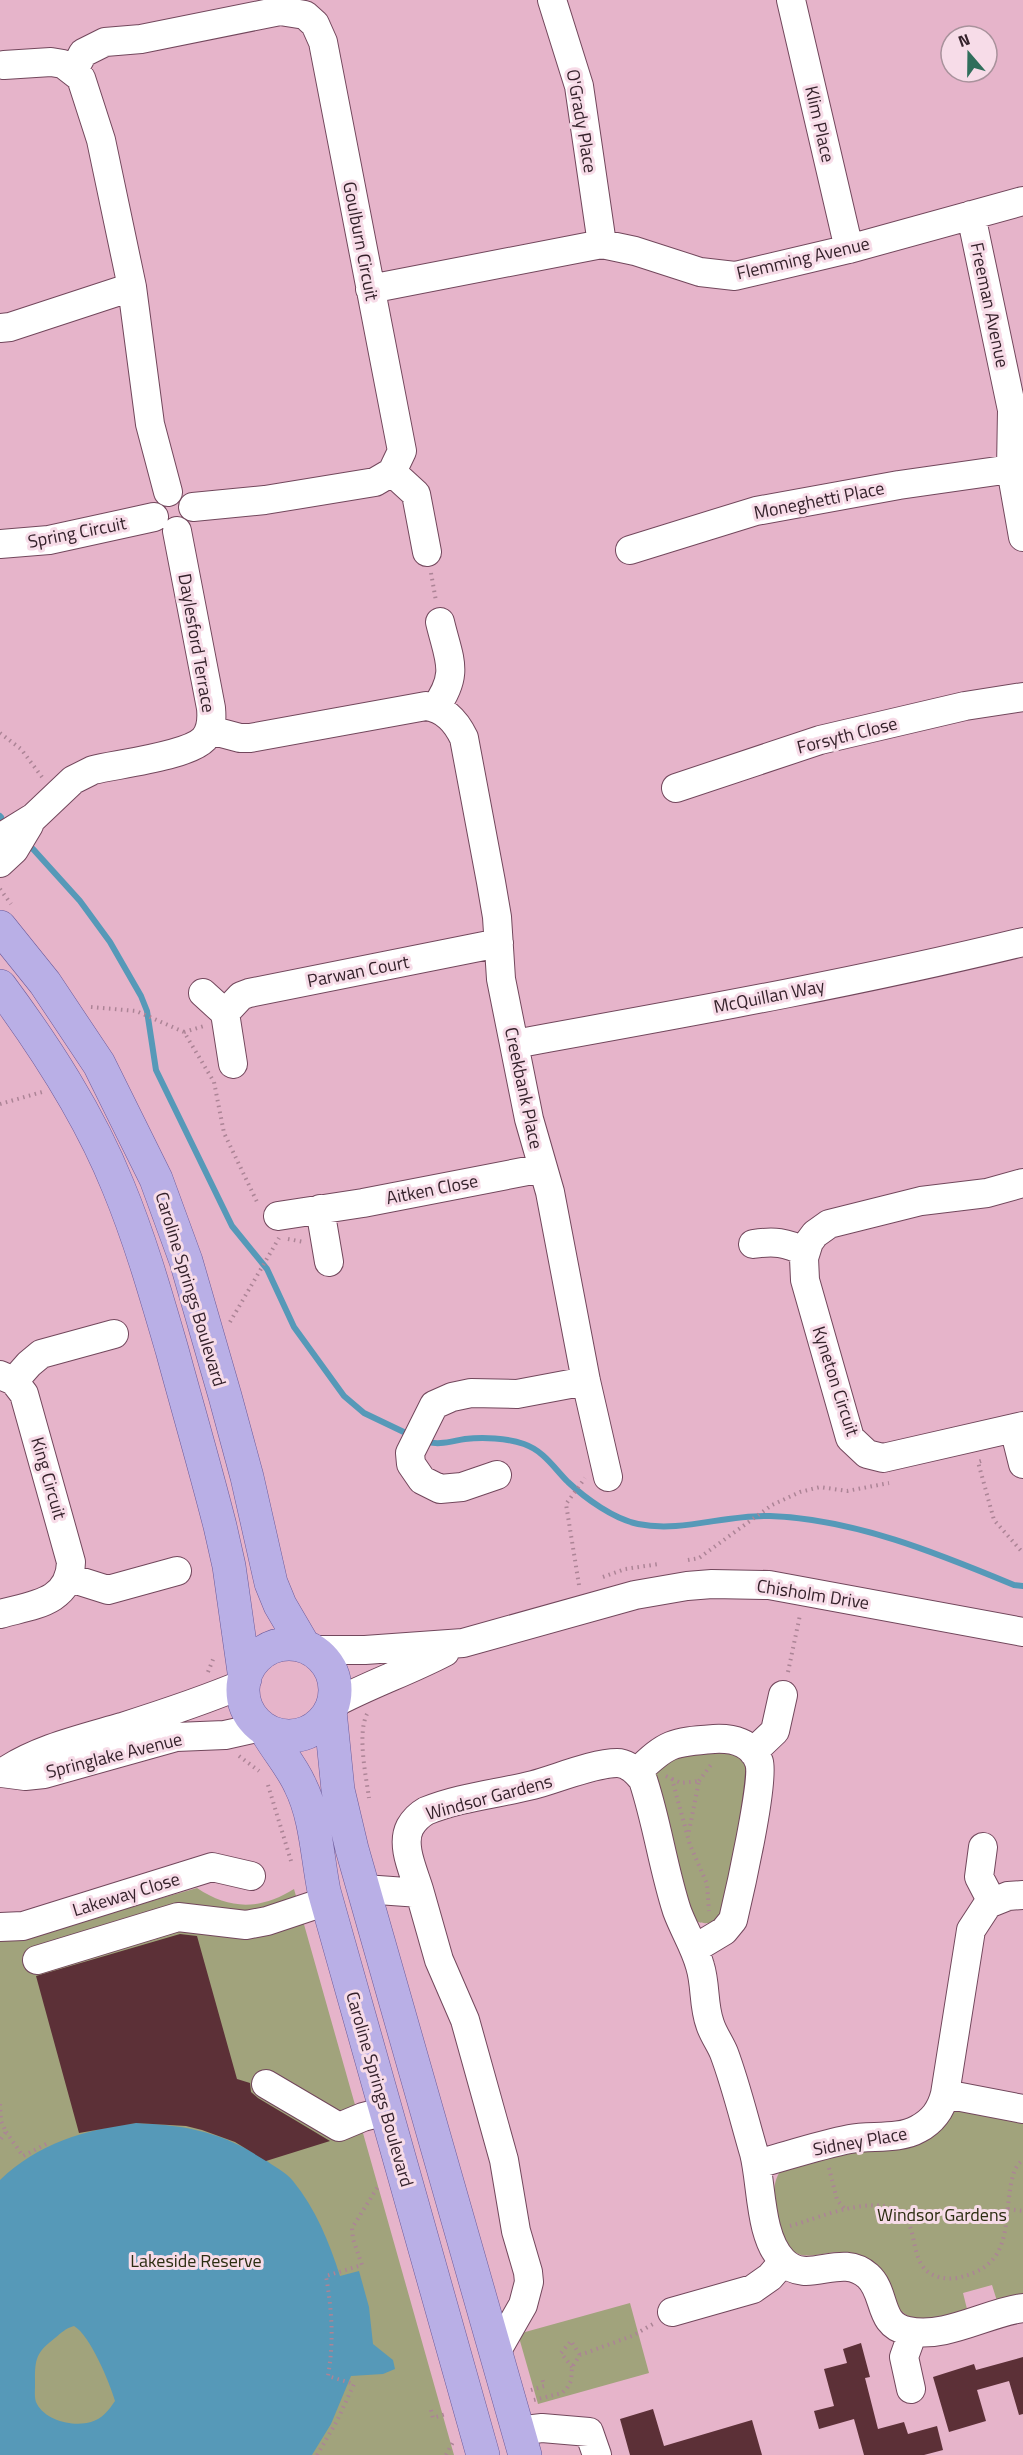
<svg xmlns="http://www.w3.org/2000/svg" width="1023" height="2455" viewBox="0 0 1023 2455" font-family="'Titillium Web',sans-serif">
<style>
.green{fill:#a1a37c}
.water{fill:#5699b8;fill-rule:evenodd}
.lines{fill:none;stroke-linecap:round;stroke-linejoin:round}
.stream{stroke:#5699b8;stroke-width:6}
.building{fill:#5c3037}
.minor-casing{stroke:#72475c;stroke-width:30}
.major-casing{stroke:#6c5b9a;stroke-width:34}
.path{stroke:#ac8496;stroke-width:4;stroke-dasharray:1.5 4.5;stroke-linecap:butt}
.minor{stroke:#fff;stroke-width:28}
.major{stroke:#b9afe6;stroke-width:33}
.labels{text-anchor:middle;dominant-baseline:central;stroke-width:6;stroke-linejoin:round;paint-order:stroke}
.street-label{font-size:18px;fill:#35222b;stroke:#f7dce8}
.park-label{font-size:18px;fill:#2c2d11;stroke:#f7dce8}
</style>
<rect width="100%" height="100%" fill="#e6b4ca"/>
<!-- green -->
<path class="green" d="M718,1747L749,1762L726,1911C716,1919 712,1926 698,1922L690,1908L654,1773L661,1759Z
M197,1888C230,1910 260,1910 294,1889L454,2455H0V1941L19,1939Z
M952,2109L1023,2118V2296L997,2301L992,2285L963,2293L967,2309C955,2313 940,2320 927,2320C883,2320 900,2277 869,2259C825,2234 790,2291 776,2210C774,2195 772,2183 781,2170Z
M630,2303L649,2373L538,2404L518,2334Z"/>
<!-- water -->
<path class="water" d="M136,2123C186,2125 221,2132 264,2159C273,2166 286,2172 293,2181C316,2209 329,2242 340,2276L359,2271L369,2307L373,2344L393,2360L395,2369L383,2374L351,2376L331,2424L312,2455H0V2180C37,2144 86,2129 136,2123ZM74,2326C90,2335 110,2383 115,2401C109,2410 102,2419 91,2422C74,2427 46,2421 37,2404C34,2399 35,2392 35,2386C35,2361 34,2354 55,2338C61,2333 66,2328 74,2326Z"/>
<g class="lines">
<!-- stream -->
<path class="stream" d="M0,816L1,817
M33,849L80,901L110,942L141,996L147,1011L156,1070L232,1226L267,1269L294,1327L344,1396L364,1413L410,1435
M425,1441C438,1446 452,1441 465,1439C483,1437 507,1438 524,1444C544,1451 554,1468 568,1482C586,1499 614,1519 638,1524C682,1533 726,1514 770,1516C854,1519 937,1553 1014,1585L1023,1586"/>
</g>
<!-- building -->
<path class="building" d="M180,1934L197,1936L237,2079L250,2083L251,2092L258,2098L330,2141L266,2161L235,2142L202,2130L186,2126L136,2123L79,2133L36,1976Z
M861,2343L870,2377L865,2378L878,2429L904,2422L908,2434L937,2426L943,2450L924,2455H864L854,2419L819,2429L814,2411L834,2406L824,2369L847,2363L843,2349Z
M1023,2357V2414L1019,2415L1009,2381L977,2390L986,2421L949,2432L933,2377L974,2364L976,2370Z
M653,2409L664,2446L752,2420L762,2455H630L620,2419Z"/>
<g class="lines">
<defs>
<path id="minor" d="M552,0L579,86L602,244
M791,0L849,249
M4,65L51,62L63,64L81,78L101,140L132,287L150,424L168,492
M74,70L83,53L105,42L141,39L280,11L305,15L315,24L323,42L402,451L392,472L375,482L265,500L193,507
M971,215L1012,410L1011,469L1023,537
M370,289L602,244L635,251L700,272L735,276L849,249L1023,201
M0,328L10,327L132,287
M392,472L416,494L427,552
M0,544L49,540L154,517
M630,550L756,511L899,485L1011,469
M435,708C460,673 449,660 440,622
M210,730L240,738H250L426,706C445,709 456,721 464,738L491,882L497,917L501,979L529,1119L550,1192L586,1381L608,1477
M676,788L820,740L965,706L1023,697
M0,838L34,817L73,780L93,770C118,764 188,756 204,739C212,730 212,719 211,708L177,531
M0,863L14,850L29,825
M203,993L225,1013L233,1064
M225,1013L241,996L249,993L499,943
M514,1044C685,1013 855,983 1023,942
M1023,1183L987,1193L921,1201L829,1224L815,1234L809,1242L804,1258L805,1280L850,1438L867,1454L883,1458L1023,1426
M320,1209L329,1262
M278,1216L363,1203L543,1168
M753,1244C774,1241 786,1242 805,1252
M0,1375L14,1381L24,1394L71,1562C70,1603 32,1605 0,1614
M14,1381L29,1364L41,1354L114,1334
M1014,1428L1023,1464
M497,1475L462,1487L440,1489L422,1480L411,1464L410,1453L434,1405L452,1397L471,1393L517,1394L586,1381
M70,1578L108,1590L177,1571
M313,1650H365L463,1643L635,1595L687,1586L712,1584L769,1585L1023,1632
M333,1704C370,1684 409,1671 445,1652
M753,1752L775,1731L783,1695
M637,1772C667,1743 672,1742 714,1739C732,1738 752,1742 759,1762C765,1780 739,1895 733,1920L724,1931L694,1949
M2,1773L25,1776L44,1774L176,1737L225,1735L261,1727
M2,1773C37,1749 81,1739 122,1727C163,1714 203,1701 243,1684
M983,1847L979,1877L992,1902
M364,1889L420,1893L439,1960L465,2020L504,2160L516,2231L528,2272L529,2282L523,2305L495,2354
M420,1893C415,1874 400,1846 410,1827C414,1820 419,1815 426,1811C460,1797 497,1794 533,1785C556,1779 594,1763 617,1763C628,1763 636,1771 643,1780C657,1822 663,1868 677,1911C684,1930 695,1947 700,1966C706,1985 703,2005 710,2024C713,2034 720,2043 724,2053C736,2085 744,2119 754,2153C762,2184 759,2237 783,2261C808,2287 840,2251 868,2276C887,2293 877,2325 908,2331C946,2339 986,2313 1023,2308
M0,1927L23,1926L212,1867L251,1876
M37,1960L178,1917L246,1925L267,1921L327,1901
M266,2084L339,2127L363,2117L386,2111
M945,2094L1023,2109
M757,2164C787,2156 819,2145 850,2139C871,2135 899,2140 918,2129C933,2121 941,2110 945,2094L971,1930L988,1904L1008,1896L1023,1895
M672,2312L753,2289L770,2277L783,2262
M911,2389L904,2357L913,2332
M517,2431L542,2428L589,2432L597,2455"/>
<path id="major" d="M0,927L45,983L99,1064L156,1179L186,1261L225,1396L247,1477L271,1583L280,1605L304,1646
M0,986C46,1048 89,1114 118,1186C140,1239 156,1295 172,1350C188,1409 205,1467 220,1526L229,1566L245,1679
M243 1690a46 46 0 1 1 92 0a46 46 0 1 1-92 0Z
M330,1711L338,1790L352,1849L525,2455
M265,1729C276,1749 291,1765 300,1785C316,1817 317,1856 324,1891L483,2455"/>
</defs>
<!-- minor casing -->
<use href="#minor" class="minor-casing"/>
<!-- major casing -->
<use href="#major" class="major-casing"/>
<!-- path -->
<path class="path" d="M431,573L436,601
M0,733L21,749L42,777
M0,889L11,904
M91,1007L136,1011L184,1032L214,1082L224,1133L258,1204
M184,1032L204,1026
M0,1104L42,1092
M288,1239L304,1242
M230,1322L279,1238
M981,1461L978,1462L994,1520L1023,1553
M688,1560L699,1558L772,1505L800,1492L820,1487L847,1491L889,1483
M603,1577L625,1569L659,1564
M579,1585L566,1504L585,1478
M208,1672L214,1657
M788,1672L800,1615
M367,1714C357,1734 366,1776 369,1798
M239,1756L259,1771
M666,1776L672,1779L690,1845L707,1884L709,1911
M672,1779L681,1783L699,1781L688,1836
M699,1781L713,1762
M268,1785L291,1861
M0,2104L1,2121L6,2132L0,2140
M6,2132L23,2156L50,2142
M829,2168L837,2200L846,2210
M1008,2209L1023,2211
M790,2226C820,2218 890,2185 909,2224C915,2238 914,2256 924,2268C931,2277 946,2280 957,2278C1013,2266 1003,2227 1011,2184C1013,2174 1015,2166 1023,2160
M572,2367L561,2353L571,2341L580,2355
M531,2390L544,2386L542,2378
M534,2400L562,2393L567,2388L571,2381L572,2367L580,2355L632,2336L653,2324
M431,2410L433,2418L446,2414
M317,2455L337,2421L354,2384L328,2376C334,2341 332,2311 326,2276L362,2265L353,2239L352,2228L379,2185
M446,2455L453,2442"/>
<!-- minor -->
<use href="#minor" class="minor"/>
<!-- major -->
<use href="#major" class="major"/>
</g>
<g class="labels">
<!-- street labels -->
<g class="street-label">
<text transform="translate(582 121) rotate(80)">O'Grady Place</text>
<text transform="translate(820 124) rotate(77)">Klim Place</text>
<text transform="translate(361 241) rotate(79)">Goulburn Circuit</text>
<text transform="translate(803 258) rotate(-13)">Flemming Avenue</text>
<text transform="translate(990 305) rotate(78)">Freeman Avenue</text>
<text transform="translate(819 500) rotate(-11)">Moneghetti Place</text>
<text transform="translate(77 532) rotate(-11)">Spring Circuit</text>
<text transform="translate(197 643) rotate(80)">Daylesford Terrace</text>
<text transform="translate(847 735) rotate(-14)">Forsyth Close</text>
<text transform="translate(358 971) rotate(-11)">Parwan Court</text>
<text transform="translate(769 996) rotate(-11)">McQuillan Way</text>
<text transform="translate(524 1088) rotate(78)">Creekbank Place</text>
<text transform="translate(432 1189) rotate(-11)">Aitken Close</text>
<text transform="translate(191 1289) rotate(73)">Caroline Springs Boulevard</text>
<text transform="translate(836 1381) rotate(72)">Kyneton Circuit</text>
<text transform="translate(49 1478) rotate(74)">King Circuit</text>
<text transform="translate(813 1594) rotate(9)">Chisholm Drive</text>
<text transform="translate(114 1755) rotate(-14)">Springlake Avenue</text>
<text transform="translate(489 1797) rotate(-15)">Windsor Gardens</text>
<text transform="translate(126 1894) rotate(-17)">Lakeway Close</text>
<text transform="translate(380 2089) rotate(74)">Caroline Springs Boulevard</text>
<text transform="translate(860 2141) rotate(-10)">Sidney Place</text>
</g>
<!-- park labels -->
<g class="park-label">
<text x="942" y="2214">Windsor Gardens</text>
<text x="196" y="2260">Lakeside Reserve</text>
</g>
</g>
<!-- north arrow -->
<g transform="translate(969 54) rotate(340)"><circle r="28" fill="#f7dce8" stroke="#a9929c" stroke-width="1.5"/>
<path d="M0-4.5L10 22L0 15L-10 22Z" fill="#306e5b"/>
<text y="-9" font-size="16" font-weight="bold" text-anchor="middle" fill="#35222b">N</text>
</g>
</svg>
